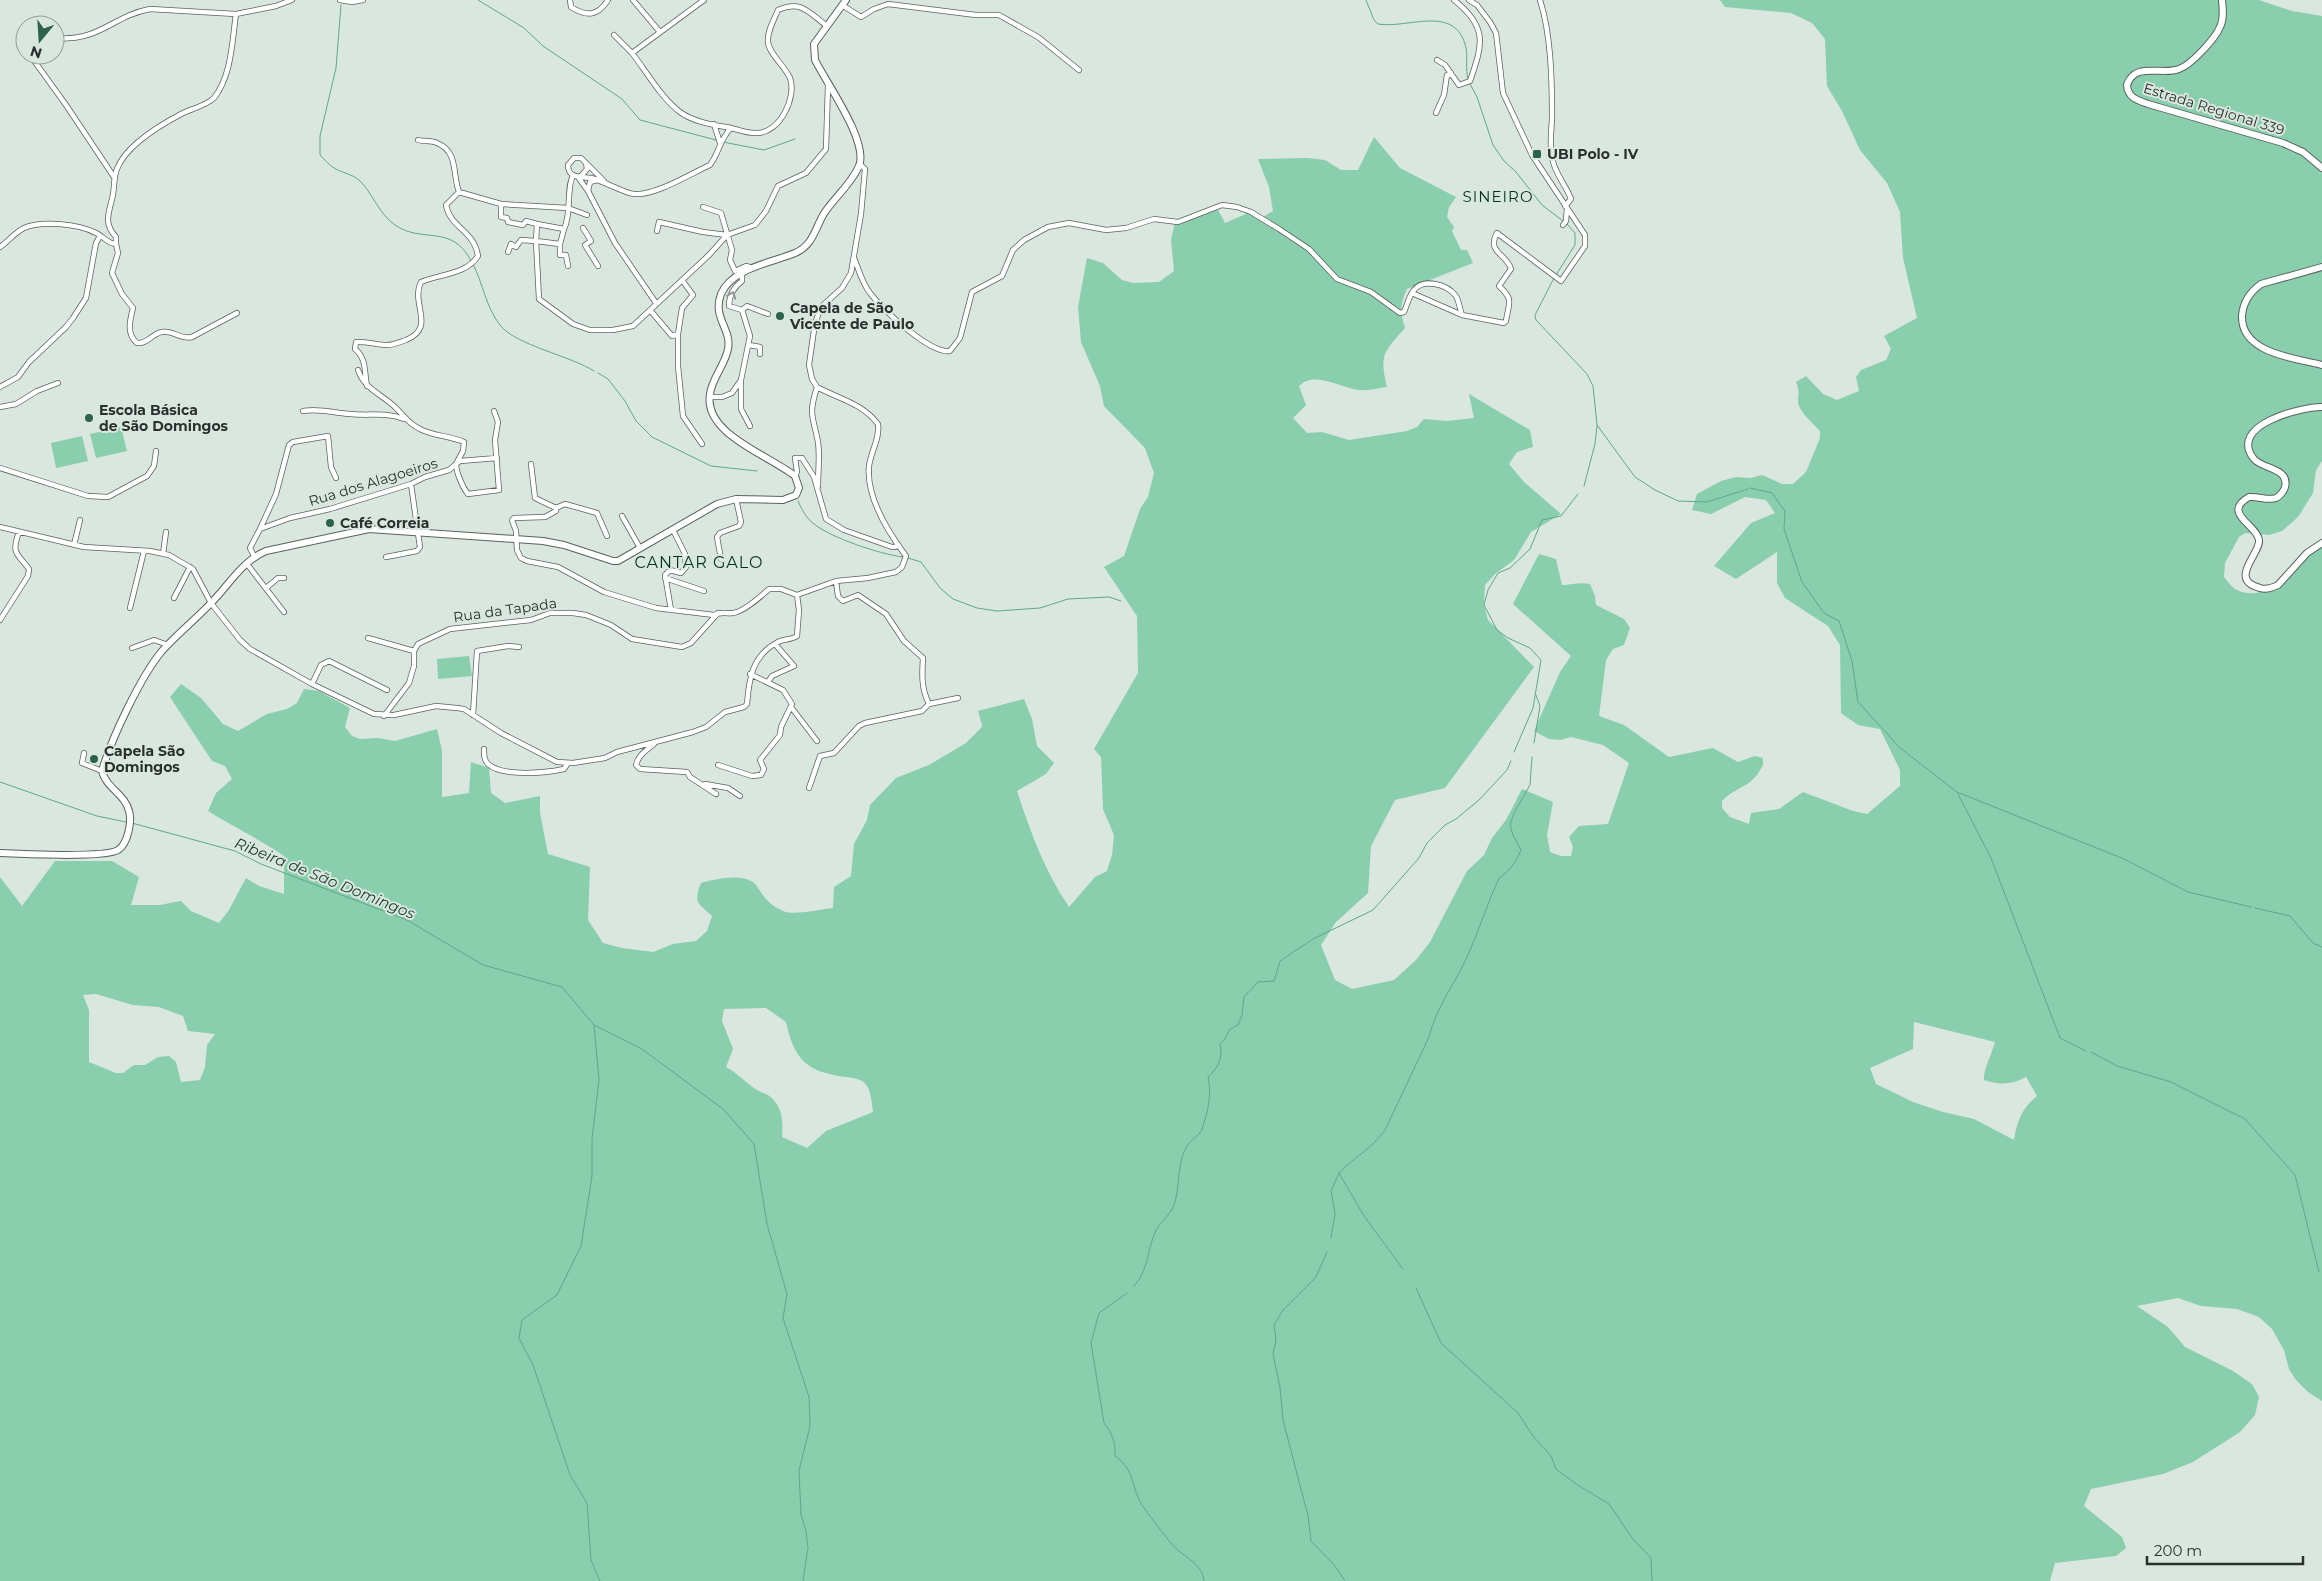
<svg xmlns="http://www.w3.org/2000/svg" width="2322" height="1581" viewBox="0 0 2322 1581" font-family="Montserrat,sans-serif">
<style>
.green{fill:#89cead;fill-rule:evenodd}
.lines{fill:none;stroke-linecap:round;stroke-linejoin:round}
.stream{stroke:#5fa887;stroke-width:1}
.street-casing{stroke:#57645d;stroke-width:6}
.secondary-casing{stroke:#57645d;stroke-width:8}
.street{stroke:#fff;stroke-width:4.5}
.secondary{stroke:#fff;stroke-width:6}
.oneway{stroke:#949896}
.poi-dot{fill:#2b634b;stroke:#d9e7df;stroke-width:2}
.labels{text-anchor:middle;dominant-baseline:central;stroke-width:4;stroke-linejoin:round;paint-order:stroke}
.street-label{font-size:14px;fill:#2a302d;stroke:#d9e7df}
.poi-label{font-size:14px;font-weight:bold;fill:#2a302d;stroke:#d9e7df;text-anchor:start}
.neighbourhood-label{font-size:15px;letter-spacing:1px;fill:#023321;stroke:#d9e7df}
.water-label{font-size:15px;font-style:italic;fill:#17392a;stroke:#d9e7df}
.quarter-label{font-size:16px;letter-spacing:1px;fill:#023321;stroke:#d9e7df}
</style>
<rect width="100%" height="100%" fill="#d9e7df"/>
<!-- green -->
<path class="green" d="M1720,0H2259L2292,11L2322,16V461L2316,470L2313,493L2298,517L2282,531L2269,535L2245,533L2239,537L2225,563L2224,577C2227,581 2231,586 2235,589C2268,607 2300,563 2322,543V1401L2308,1392L2296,1380L2289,1369L2284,1350L2272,1329L2259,1317L2237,1309L2201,1306L2178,1298L2137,1306L2168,1327L2185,1347L2233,1371L2252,1384L2259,1397L2255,1415L2240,1432L2193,1462L2163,1474L2091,1489L2084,1506L2122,1537L2126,1548L2116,1556L2055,1563L2050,1581H0V877L22,906L55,861H112L139,877L131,905H160L181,901L191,911L219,923L229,910L246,878L259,886L284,894V856C260,839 233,827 208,811L216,793L232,779L225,766L212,761L170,697L181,684L201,698L223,724L238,731L267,714L287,709L297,703L304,689L319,691L350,708L345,727L352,736L360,739L378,738L395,741L437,729L442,751V797L469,793L471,762L489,768L491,793L505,803L540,796V813L548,854L590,867L588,920L603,943L622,948L653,952L673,944L696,941L707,931L712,916C698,903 693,903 701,883C714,879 746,872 756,885C765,898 768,904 783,911C792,916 822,909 833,908L834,887L851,876L854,844L867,820L870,805L896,778L929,765L966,743L981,728L982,725L978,711L1024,699L1032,719L1037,746L1054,763L1046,774L1017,791C1030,831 1045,872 1069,907L1095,877L1107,871L1112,855L1114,835L1103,809L1101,757L1094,749L1138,673L1137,616L1104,567L1124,556L1140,509L1148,497L1154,473L1145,448L1104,406L1100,386L1081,342L1078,307L1087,258L1103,263L1122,280L1133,283L1159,282L1174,271L1171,240L1175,222L1196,217L1208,210L1217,208L1225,223L1248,213L1263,217L1273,211L1269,187L1258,159L1307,158L1325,160L1341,170H1358L1374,137L1400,168L1456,197L1449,207L1447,217L1454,227L1452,231L1461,250H1467L1473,263L1407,289C1400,304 1400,312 1405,328C1384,352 1379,354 1387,387C1378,388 1369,391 1359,390C1340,388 1315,370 1299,386L1306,405L1293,418L1307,433L1322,432L1349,440L1407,431L1417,427L1424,419L1447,421L1474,418L1469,394L1530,430L1533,447L1517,452L1509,464L1524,482L1561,514L1531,532L1514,560L1495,574L1485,585L1484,605L1488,620L1534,667L1445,788L1395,800L1371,846L1368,893L1336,922L1321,945L1335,980L1352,989L1394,980L1416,960L1430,942L1467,871L1484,855L1492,838L1506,820L1522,789L1553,802L1547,835L1550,852L1561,856H1571L1573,847L1569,837L1579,826L1608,824L1629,763L1603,745L1571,737L1560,740L1549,739L1534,731L1560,672L1571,656L1513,604L1539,554L1556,559L1562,585C1572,585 1579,582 1590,584L1595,596L1596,605L1624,619L1630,628L1624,645L1613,649L1606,660L1599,716L1624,725L1669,757L1713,748L1738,762L1755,756L1763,758V765C1750,790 1739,784 1722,801V808L1730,817L1749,824L1751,813L1779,809L1803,792L1853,811L1867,814L1900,786V770L1880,729L1858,725L1841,713L1840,645L1828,626L1785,598L1777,583V552L1736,579L1714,566L1751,523L1775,513L1766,500L1745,497L1711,514L1692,510L1697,494L1721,481L1736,477L1751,478L1762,475L1782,484H1793L1806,472L1820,438V431C1814,424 1799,412 1798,402C1798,393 1800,392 1796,382L1806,376L1823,394L1837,400L1859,391L1856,377L1861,370L1886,360L1891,349L1884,336L1917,318L1903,258L1900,212L1887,183L1860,150L1842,111L1827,86L1825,39L1812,23L1791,13L1725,7ZM96,994L133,1005L159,1007L183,1016L188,1031L215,1034L207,1045L205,1067L200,1080L181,1082L176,1062L169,1056L158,1057L145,1065H134L123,1073H116L89,1062V1010L83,995ZM766,1008L786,1022C794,1060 807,1072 846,1077C853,1078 862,1078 867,1086C871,1092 872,1105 873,1112L826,1131L807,1148L782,1137C783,1120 783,1106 768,1095C763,1093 758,1091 754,1088C744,1081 737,1073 726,1067L733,1049L722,1021L724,1009ZM1914,1022L1995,1042C1992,1053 1983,1071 1984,1080C1999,1085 2011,1085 2026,1077L2037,1096C2022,1108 2017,1121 2014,1140L1974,1119L1943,1112L1913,1102L1876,1084L1870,1068L1913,1049Z
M121,427L127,451L96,458L90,434Z
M82,436L88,461L56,468L51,443Z
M469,656L472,676L438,679L437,659Z"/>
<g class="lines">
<!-- stream -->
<path class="stream" d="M478,0L524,28L543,46L622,99L640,120L716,140
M1366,0L1374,20L1378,24C1409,29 1456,3 1466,48C1468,58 1465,69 1468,79
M341,5L336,68L320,136V155C324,159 329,165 334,168C342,173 352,174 359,180C373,193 378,213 395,225C422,244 452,223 471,261
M1469,82L1477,97L1493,145L1504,161L1516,172L1542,205L1567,224L1575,233V245L1556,275
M723,142L764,150L795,139
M473,264C483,284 486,307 500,325C515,345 571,356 594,371
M1554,278L1535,315L1536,320L1587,374L1593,386L1597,425L1635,477L1655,490L1678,501L1707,502L1748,489
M598,373L608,379L625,401L636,421L652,437L711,466L757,471
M1584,486L1595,444L1597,426
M1750,488L1772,493L1785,511L1784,529L1802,582L1824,613L1839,621L1852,661L1858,702L1881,727
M798,501C802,510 806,518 814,524C832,538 879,554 903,557
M908,558L921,562L940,588L953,599L977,608L997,611L1040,608L1068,599L1109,597L1121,601
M1882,728L1900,748L1957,792L2124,859L2188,892L2251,907
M1534,743L1540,706L1536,695
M1514,752L1533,708L1541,660L1530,648L1508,638L1497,630L1484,605L1488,590L1498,573L1510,568L1530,549L1542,520L1561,516L1578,494
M0,782L97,816L126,822
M1958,794L1991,858L2060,1038L2086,1051
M132,823L235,851L261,864L407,920L483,965L562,987L594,1025L599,1080L592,1139V1176L581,1246L557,1295L522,1320L519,1338L533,1365L570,1475L587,1503L591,1560L600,1581
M2255,908L2290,916L2313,943L2322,947
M594,1025L642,1049L723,1109L754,1144L767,1224L787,1294L783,1318L809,1397L810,1426L799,1471L801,1515L806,1531L808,1548L803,1581
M2091,1052L2117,1066L2171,1082L2245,1119L2295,1175L2319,1272
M1331,1238L1335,1214L1331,1191L1339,1173
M1327,1252L1316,1277L1283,1310L1274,1325L1276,1340L1273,1354L1280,1387L1283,1420L1308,1516L1311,1541L1335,1566L1345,1581
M1403,1269L1364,1216L1339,1173C1354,1157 1373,1148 1385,1130L1429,1037C1436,1007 1455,984 1467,957C1479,931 1487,904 1499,878C1510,871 1516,862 1521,850L1513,835L1510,825L1514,813L1530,785L1532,757
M1134,1286C1149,1270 1147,1249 1156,1230C1162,1220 1172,1214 1175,1202C1180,1184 1177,1162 1187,1146C1191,1140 1199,1136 1202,1129C1208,1112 1212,1094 1208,1077C1219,1067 1223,1058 1220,1044L1225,1039L1230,1029L1238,1025L1242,1015L1244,997L1258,982L1274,981L1280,961L1313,939L1373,910L1419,858L1427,843L1445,825L1456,819L1479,800L1507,770L1511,761
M1416,1288L1441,1343L1518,1413L1533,1436L1551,1456L1556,1469L1576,1484L1609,1504L1633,1539L1651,1558L1652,1581
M1127,1293L1099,1313L1091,1343L1104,1423C1112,1433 1116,1443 1115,1456C1136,1471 1130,1485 1142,1505C1150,1517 1161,1530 1170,1542C1181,1557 1202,1561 1204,1581"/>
<defs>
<path id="street" d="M340,0L352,2L363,0
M570,0L571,7C587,17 598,16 608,0
M633,0L660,32
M704,0L632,53C646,71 662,99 680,112C693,122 715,125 731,128C739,130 749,134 757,133C780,133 797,97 790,78C785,66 769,54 768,42C767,31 774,20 778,10C802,0 808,12 827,26
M1540,0C1551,34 1552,79 1552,115C1552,129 1549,143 1552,157C1554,173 1566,185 1571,199L1565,206
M842,5L861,17L874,9L888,4L976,15H999L1038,37L1079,70
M614,35L632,53
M25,38L20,42L25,49
M55,38C100,42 112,16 150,9L236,14
M30,55L66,105L114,177
M1437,60L1445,65L1459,85L1470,81C1483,44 1488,27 1454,0
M1436,113L1444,95L1447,75L1451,73
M714,124L720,143
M418,140C424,142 431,140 437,143C459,152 452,174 459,192
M586,163L604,181
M581,176L587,169L586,163L581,158H574L568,165C568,179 581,176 591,178C604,181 624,193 634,194C655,196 690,174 710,165C719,153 720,139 731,128
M578,177L588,191L615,243L656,303
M588,191L590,182L597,180
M501,204V217L507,218L508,222L523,225L526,221L537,224L536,241L521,240L516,247L511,244L508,252
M703,207L721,213L732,250L730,260L735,271L746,266L753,268
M537,224L564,229L560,244L536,241L539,299L573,324L590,330H613L633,326L709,255L727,235L755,225L766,211L778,186L806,173L826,149L828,85
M1563,225L1566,221L1567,208
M583,228L591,241L585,245L598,266
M564,229C572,214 566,187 573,176
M657,231L659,222L703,232L727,235
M116,244L118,253L112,273L122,294L133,308C130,320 126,334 137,343C148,344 151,334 162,332C173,330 181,340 192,337L237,313
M560,244V255H566L568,266
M0,247C8,242 15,232 24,228C41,220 79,224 96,233C103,236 108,244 116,244V237C104,224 108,215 112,199C115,189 113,178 117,169C126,145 162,124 183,113C192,109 207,105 214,98C232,75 232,41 236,14L276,6L292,0
M854,258C859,270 862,283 870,293C882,309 930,354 950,351L960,338L972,292L1002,276L1013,250L1024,240L1048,227L1069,223L1106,230L1126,228L1154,219L1178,222L1222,205L1237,207L1251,212L1279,229L1309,249L1337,279L1371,292L1400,313L1404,312C1407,305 1409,296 1414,290C1423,278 1447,284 1456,296C1459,301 1460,310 1462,315L1504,323L1506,321C1509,302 1514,300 1499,286L1511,269C1507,254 1486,252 1497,233L1561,281L1585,246V235L1532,155L1503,93L1496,33L1490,22L1477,5L1469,0
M742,274V281C734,287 729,295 729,306L742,310L747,306L768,314
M682,280L693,295L682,308L678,334V366L683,416L702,444
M1412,293L1462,315
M650,310L672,336L678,334
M749,345L760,347V354
M741,381V409L750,426
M367,386C364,372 367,359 355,349L356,342C367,341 376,345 387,345C393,345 400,342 406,340C437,327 410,304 421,282C439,274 466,275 478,256C474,230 450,228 446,205L459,192L501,204L568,208L587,215
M0,387L18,377L29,362L66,327L73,318L86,298L96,243L100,236
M817,387L812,379L809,365L815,323L821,307L842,288L851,273L861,214L865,169L860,164
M817,387C808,416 813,415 818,442C820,456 818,472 818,486
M709,397H722L732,393L741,380L750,336L742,310
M0,407L16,404L37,391L58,383
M303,411C320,408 333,413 350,414C369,416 386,412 404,419
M494,411L498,422L495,440L499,490L468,494C463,488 456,472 456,464L460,461L497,458
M0,468L88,496L108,497L147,476L154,466L156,451
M795,476L797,472L795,458H802L814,477L826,519L844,530L892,547L899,546
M556,508L565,504L597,513L607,536
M622,516L640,548
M0,527L84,547L150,551L169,555L193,569L211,603L240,640L250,649L312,684L374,714L394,715L436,706L457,708L464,709L501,733L557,762L573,763L605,758L617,752L693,732L706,727L725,712L744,707L747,704C749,679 752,655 778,642C784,639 791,640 797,636L799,610L797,595L781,589H769C761,596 744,612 733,613C726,614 721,611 714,615L656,608L604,592L558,567L527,561L521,558L517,550L516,531L512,520L514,518L545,517L556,511V508L535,498L531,464
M260,529L276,494L289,445L293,442L328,436L331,467L336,478
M74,545L80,520
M163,554L166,532
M254,556L250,548L260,529L290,518L330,509L411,484L425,477L449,470L456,464L463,451L464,442C450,436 435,436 422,430C409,424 406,418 396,408C382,394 365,390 358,370
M386,557L417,551L420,547L411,484
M721,559L717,537L720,533L739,526L741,522L736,499
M247,564L284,612
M665,578L704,591
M266,588L278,578H284
M797,595L836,581L868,578L896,572L902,567L906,556C888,532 866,497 869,466C871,451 880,439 878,424C862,403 839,399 817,387
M174,598L190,567
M130,608L144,551
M671,610L665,575L670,570L681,573L686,567L685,554L673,530
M0,620L28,576L29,569C17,553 11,554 19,532
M368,638L414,651
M132,648L154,640L168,645
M768,682L772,676L794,666L775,644
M312,684L321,665L329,661L387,690
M929,704L958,698
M791,707L817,741
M473,715L477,651L508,646L519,647
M384,716L409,683L414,666V651L418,644L450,629L531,620L550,613H573L586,615L611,625L632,639L682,647L691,643L718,613
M654,744C647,750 638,755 636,765L640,769L687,772L690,777L716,794
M484,749C484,755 484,760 488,764C502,777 546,773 564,769L568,763
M84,753L82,763L102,771
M718,765L752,776L761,775L764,769L760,760L780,735L781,727L792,704L783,690L750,674
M705,784L728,788L740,796
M809,788L820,756L834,753L859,726L865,723L922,711L929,704C921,688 922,674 923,658L904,641L886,614L858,595L843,601L838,596L836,581"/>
<path id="secondary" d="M2222,0C2223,9 2224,19 2220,27C2215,39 2191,65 2179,69C2162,76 2135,61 2127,85C2128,98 2137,100 2148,104L2283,143L2303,152L2322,168
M2322,267L2261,284C2250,292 2243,302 2242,316C2241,354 2296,358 2322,365
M2322,407C2301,407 2227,425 2254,459C2262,469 2290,468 2285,487C2284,491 2280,496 2276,498C2268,501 2258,496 2249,497C2221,513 2257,525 2259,540C2261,553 2227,580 2260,588C2266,590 2272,588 2278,585L2307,553L2322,543
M0,853C18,854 106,858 118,850C128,844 132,821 129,811C125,794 106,788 102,771C111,739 141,676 162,651C177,634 195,620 211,603C229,585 242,561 266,551L369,529L543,541L564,545L613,561H618L717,504L736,499L783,500L796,495L799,488L795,476C769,455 703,434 710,394C712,378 725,365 728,349C732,329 712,318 721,294C732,268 771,263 795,253C814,245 815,227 825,212C836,196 852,183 859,166C869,142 827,84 815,60L814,44L846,0"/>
</defs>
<!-- street casing -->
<use href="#street" class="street-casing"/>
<!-- secondary casing -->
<use href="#secondary" class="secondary-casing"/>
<!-- street -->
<use href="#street" class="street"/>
<!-- secondary -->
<use href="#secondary" class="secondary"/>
</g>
<!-- one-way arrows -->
<defs><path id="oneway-chevron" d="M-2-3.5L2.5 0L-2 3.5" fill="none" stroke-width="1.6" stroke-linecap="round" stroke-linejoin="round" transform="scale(1.25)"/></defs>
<use class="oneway" href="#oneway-chevron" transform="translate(732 295) rotate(-71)"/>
<!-- markers -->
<g class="poi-dot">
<rect x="1532" y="149" width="10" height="10" rx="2.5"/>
<circle cx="780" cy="316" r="5"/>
<circle cx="89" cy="418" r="5"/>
<circle cx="330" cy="523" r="5"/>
<circle cx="94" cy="759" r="5"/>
</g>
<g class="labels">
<!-- street labels -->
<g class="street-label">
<text transform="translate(2214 109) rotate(17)">Estrada Regional 339</text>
<text transform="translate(373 482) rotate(-17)">Rua dos Alagoeiros</text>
<text transform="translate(505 610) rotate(-8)">Rua da Tapada</text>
</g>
<!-- poi labels -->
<g class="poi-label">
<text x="1547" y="154">UBI Polo - IV</text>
<text x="790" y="308">Capela de São<tspan x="790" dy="16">Vicente de Paulo</tspan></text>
<text x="99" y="410">Escola Básica<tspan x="99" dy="16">de São Domingos</tspan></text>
<text x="340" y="523">Café Correia</text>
<text x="104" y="751">Capela São<tspan x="104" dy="16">Domingos</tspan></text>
</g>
<!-- neighbourhood labels -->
<g class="neighbourhood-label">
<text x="1498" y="196">SINEIRO</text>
</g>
<!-- water labels -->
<g class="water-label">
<text transform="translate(325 878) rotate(22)">Ribeira de São Domingos</text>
</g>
<!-- quarter labels -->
<g class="quarter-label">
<text x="699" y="562">CANTAR GALO</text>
</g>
</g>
<!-- north arrow -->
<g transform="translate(40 40) rotate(198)"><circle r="24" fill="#d9e7df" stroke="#939e98"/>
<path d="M0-4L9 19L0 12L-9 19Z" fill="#2b634b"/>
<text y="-8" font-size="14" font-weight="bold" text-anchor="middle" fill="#2a302d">N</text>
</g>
<!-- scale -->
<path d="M2147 1556v8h156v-8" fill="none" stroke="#2a302d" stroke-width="2.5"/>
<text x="2154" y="1556" font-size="15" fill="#2a302d" stroke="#d9e7df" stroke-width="4" paint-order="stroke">200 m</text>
</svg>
